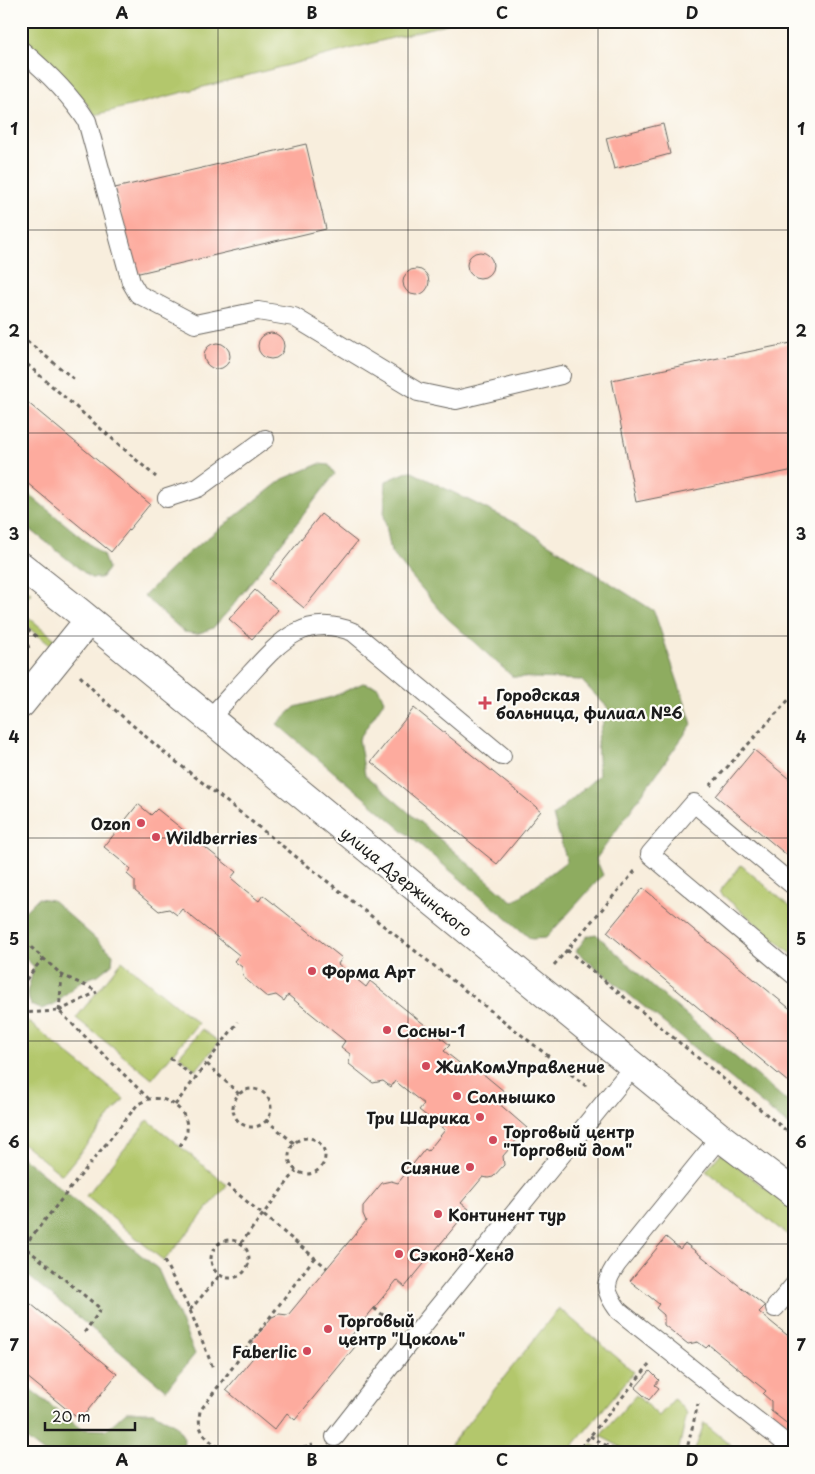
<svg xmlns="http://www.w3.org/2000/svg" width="815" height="1474" viewBox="0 0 815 1474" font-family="'Playpen Sans',sans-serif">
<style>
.green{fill:#b3c76c;stroke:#687244}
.forest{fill:#8eac60;stroke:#55643e}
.building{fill:#fdab9e}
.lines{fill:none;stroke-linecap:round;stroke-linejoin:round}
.service-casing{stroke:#696660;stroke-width:20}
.minor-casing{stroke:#696660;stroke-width:30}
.path{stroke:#696660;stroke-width:3;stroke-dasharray:4 4;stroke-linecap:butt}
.service{stroke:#fff;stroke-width:18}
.minor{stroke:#fff;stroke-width:28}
.grid{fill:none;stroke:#1c1c1c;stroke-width:1;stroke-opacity:0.55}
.poi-dot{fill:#d1495b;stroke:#fdfcf7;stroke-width:2}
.labels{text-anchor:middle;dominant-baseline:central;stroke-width:4.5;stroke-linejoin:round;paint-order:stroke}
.poi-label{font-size:16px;font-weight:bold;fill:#1c1c1c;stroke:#fdfcf7;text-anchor:start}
.street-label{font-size:16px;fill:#1c1c1c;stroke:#fdfcf7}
.neatline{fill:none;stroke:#1c1c1c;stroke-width:2}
.grid-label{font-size:16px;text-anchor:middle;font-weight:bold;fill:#1c1c1c}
</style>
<rect width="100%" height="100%" fill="#fdfcf7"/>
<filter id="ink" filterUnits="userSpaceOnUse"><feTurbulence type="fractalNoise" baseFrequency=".02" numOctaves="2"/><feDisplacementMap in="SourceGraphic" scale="10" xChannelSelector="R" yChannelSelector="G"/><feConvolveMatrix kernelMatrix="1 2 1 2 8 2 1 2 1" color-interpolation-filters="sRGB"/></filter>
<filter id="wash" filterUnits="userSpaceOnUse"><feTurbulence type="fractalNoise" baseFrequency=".0096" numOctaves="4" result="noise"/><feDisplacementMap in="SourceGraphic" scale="20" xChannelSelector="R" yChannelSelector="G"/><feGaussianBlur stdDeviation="1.12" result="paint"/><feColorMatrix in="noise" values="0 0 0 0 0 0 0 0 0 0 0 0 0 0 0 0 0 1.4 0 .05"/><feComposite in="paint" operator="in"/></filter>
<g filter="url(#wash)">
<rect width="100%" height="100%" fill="#f8eedd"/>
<!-- green -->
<path class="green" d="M29,21H458L95,115L81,96L21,37V34Z
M21,585L31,593L21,605Z
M21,611L61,644L59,652L21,622Z
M741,865L794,910V956L719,892Z
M122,961L198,1023L152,1079L76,1018Z
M21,1016L124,1099L62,1175L21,1142Z
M202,1029L219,1042L196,1070L179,1056Z
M148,1120L227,1185L164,1261L86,1196Z
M721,1153L794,1211V1240L706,1171Z
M559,1308L634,1372L567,1453H444Z
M636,1395L659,1416L674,1399L687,1413L678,1453H632L600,1436Z
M704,1423L741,1453H694Z
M591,1444L606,1453H584Z"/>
<!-- forest -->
<path class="forest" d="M319,464L329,465L335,474L231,608L213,628L197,634L184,632L144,596L187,554L283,479Z
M410,471L521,526L654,611L692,724L596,859L603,875L546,938L531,939L277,724L295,707L332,697L363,683L378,687L384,701L359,739L365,775L513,902L567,861L553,816L599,775L597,741L608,708L581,680L513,677L446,617L391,552L384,515L386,481Z
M21,488L103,555L108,569L101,578H91L21,522Z
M38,898L52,900L113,954L112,964L98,975L81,981L53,1005L41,1009L31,1005L27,993L34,967L21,954V915Z
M596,934L653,987L794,1107V1130L576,951L587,936Z
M21,1156L158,1269L195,1354L166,1390L21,1270Z
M21,1382L81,1429L106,1430L126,1412H153L177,1426L184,1438L183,1452L44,1453L21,1435Z"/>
<g id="blocks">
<!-- building -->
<path class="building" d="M663,124L670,154L614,169L606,138Z
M306,144L326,229L135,274L115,188Z
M467 265a13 13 0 1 1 26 0a13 13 0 1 1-26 0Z
M403 282a13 13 0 1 1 26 0a13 13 0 1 1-26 0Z
M258 346a13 13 0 1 1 26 0a13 13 0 1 1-26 0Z
M791,343L794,358V470L636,502L612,380Z
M204 356a13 13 0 1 1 26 0a13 13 0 1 1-26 0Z
M21,397L150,504L111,552L21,478Z
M321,514L357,542L304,608L269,579Z
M255,590L278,610L252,639L229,619Z
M414,708L541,811L497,864L371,762Z
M754,750L794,783V861L716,796Z
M138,804L151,815L157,809L236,872L231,878L245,890L259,901L263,895L342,958L338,964L366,987L370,981L450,1045L444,1051L472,1073L476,1068L505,1092L497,1102L527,1128L503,1156L504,1165L493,1177L488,1178L483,1177L461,1203L469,1209L405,1287L397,1280L351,1336L359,1342L295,1420L287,1413L274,1430L226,1390L257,1353L253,1347V1340L272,1317L279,1314L288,1315L366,1221L363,1214V1206L382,1183L391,1181L398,1183L425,1149L428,1151L445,1130L419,1110L424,1104L395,1081L391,1087L383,1081L373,1083L349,1064L350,1054L341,1047L345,1041L288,995L284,1001L276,995L267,997L243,977L242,967L234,961L239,955L182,909L177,915L169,909L159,911L135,891V881L127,874L131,869L104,847Z
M643,888L794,1012V1087L607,932Z
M666,1237L680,1249L685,1243L765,1306L759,1312L787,1335L792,1329L794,1330V1429L771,1411V1401L763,1394L766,1391L709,1345L706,1348L698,1342L688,1344L664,1325V1315L656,1308L659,1304L630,1281Z
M21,1296L117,1374L80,1420L21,1372Z
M650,1371L659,1380L655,1385L659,1388L649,1400L635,1388Z"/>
</g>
</g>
<g filter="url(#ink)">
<use href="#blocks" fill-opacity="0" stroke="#696660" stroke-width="1"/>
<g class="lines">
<defs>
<path id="service" d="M21,50C46,71 70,94 87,121L131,282L138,294L195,324L258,311L294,317L418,392L456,400L561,375
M167,498L198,488L265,439
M209,719C223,704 237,688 251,673C281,640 306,613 353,632L502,756
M794,886L694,803L650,854L794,975
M720,1137L617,1264C603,1284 604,1291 619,1311L794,1450
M775,1308L794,1285
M335,1437L412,1339L633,1067"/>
<path id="minor" d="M21,566L78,611L720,1137L794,1193
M21,704L89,620"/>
</defs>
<!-- service casing -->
<use href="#service" class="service-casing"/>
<!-- minor casing -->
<use href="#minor" class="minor-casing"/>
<!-- path -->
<path class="path" d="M21,336L75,380
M21,359L156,477
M21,624L37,637
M21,630L29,648
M80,676L101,698L165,753L586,1086
M710,786L794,694
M567,950L794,1137
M43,958L62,975L97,991
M554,965L635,871
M21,986L43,958L24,941
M59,1011L97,992
M59,1011L62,975
M21,1013L59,1011L149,1099
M170,1058L195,1078
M207,1064L239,1094
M233 1108a19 19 0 1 1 38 0a19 19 0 1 1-38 0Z
M175,1105L238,1022
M266,1120L294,1143
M289 1156a18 18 0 1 1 36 0a18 18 0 1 1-36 0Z
M227,1185L327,1268
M211 1259a19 19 0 1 1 38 0a19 19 0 1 1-38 0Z
M241,1243L296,1171
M21,1244L101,1309L84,1333
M24,1246L138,1104C141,1103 145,1100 149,1099C168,1095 189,1111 187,1131C186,1136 182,1142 180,1146
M164,1261L190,1310L213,1368
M374,1308L394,1324
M190,1310L220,1275
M590,1436L619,1453
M225,1453C209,1439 196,1435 200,1411L314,1258
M288,1453L313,1445
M576,1453L649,1365
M686,1453L698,1404"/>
<!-- service -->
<use href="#service" class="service"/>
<!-- minor -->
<use href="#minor" class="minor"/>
</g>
</g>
<!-- grid -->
<path class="grid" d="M218,21V1453M408,21V1453M598,21V1453M21,230H794M21,433H794M21,636H794M21,838H794M21,1041H794M21,1244H794"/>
<!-- markers -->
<g class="poi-dot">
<path d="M482.5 695.5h5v5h5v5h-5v5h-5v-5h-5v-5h5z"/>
<circle cx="141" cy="823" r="5"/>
<circle cx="156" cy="837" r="5"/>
<circle cx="312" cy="971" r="5"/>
<circle cx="387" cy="1030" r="5"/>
<circle cx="426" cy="1066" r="5"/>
<circle cx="457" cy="1096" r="5"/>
<circle cx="480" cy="1117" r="5"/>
<circle cx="493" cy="1140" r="5"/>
<circle cx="470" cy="1167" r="5"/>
<circle cx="438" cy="1214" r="5"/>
<circle cx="399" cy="1254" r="5"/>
<circle cx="328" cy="1329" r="5"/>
<circle cx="307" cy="1351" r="5"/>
</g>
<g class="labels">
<!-- poi labels -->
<g class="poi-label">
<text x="496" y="694">Городская<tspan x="496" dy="18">больница, филиал №6</tspan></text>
<text x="131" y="823" text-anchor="end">Ozon</text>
<text x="166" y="837">Wildberries</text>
<text x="322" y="971">Форма Арт</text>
<text x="397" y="1030">Сосны-1</text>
<text x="436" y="1066">ЖилКомУправление</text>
<text x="467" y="1096">Солнышко</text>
<text x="470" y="1117" text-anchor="end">Три Шарика</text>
<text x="503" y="1131">Торговый центр<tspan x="503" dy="18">"Торговый дом"</tspan></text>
<text x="460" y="1167" text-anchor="end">Сияние</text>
<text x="448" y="1214">Континент тур</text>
<text x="409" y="1254">Сэконд-Хенд</text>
<text x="338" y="1320">Торговый<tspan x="338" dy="18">центр "Цоколь"</tspan></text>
<text x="297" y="1351" text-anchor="end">Faberlic</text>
</g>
<!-- street labels -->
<g class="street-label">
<text transform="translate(407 881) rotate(39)">улица Дзержинского</text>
</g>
</g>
<!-- margin -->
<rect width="815" height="1474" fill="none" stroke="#fdfcf7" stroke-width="55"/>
<!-- scale -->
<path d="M45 1422v8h90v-8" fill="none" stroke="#1c1c1c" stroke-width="2.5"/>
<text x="52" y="1422" font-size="15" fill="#1c1c1c" stroke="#fdfcf7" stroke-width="4" paint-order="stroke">20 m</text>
<rect x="28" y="28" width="760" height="1418" class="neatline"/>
<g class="grid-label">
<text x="122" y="19">A</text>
<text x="312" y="19">B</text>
<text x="502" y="19">C</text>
<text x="692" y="19">D</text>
<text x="14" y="135">1</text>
<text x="801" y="135">1</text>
<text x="14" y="337">2</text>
<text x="801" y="337">2</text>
<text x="14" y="540">3</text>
<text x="801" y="540">3</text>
<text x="14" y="743">4</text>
<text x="801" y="743">4</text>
<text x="14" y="945">5</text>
<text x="801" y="945">5</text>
<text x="14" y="1148">6</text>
<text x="801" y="1148">6</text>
<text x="14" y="1351">7</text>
<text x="801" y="1351">7</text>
<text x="122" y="1466">A</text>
<text x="312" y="1466">B</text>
<text x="502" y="1466">C</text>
<text x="692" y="1466">D</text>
</g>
</svg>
